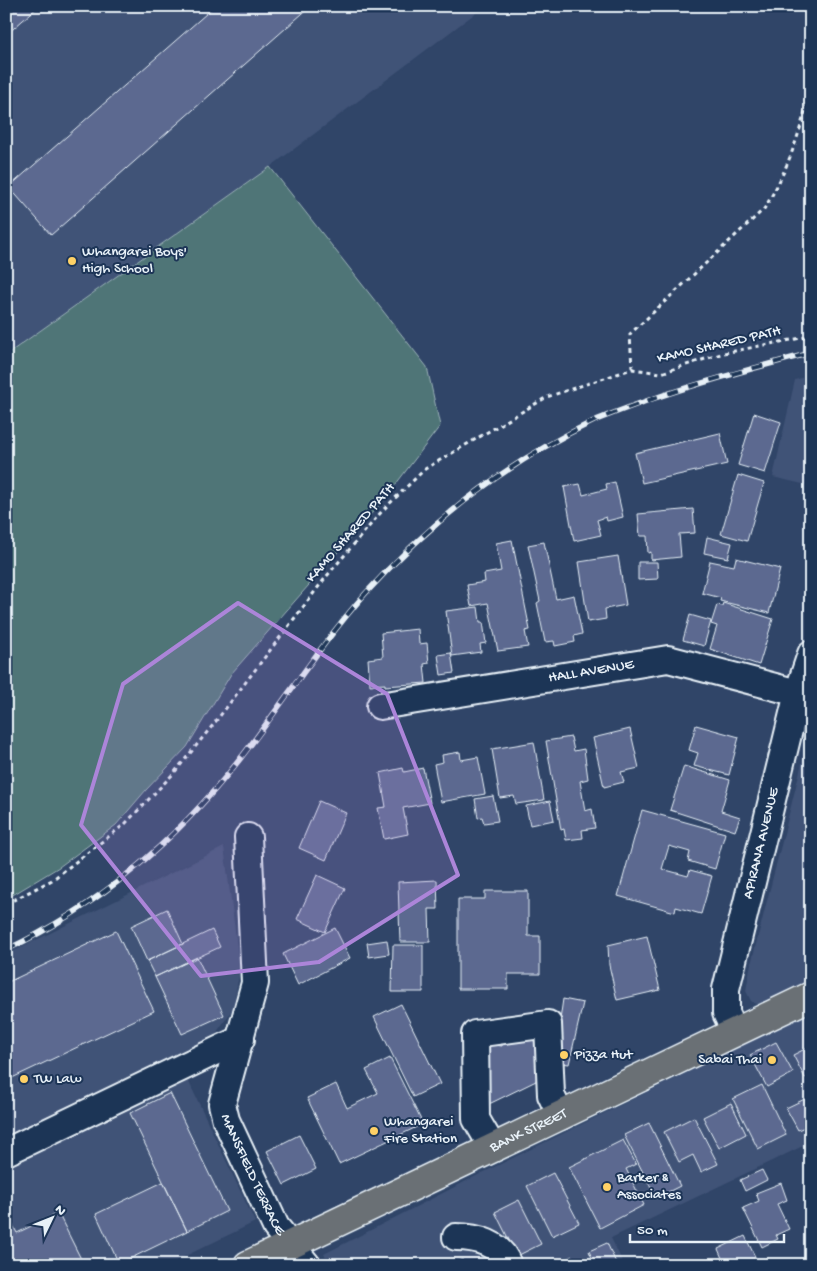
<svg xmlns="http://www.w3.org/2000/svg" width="817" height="1271" viewBox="0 0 817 1271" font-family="'Gochi Hand',sans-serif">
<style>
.built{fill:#405377}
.green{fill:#4f7577;stroke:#9cb3b8}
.building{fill:#5b6990;stroke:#e8f1f8}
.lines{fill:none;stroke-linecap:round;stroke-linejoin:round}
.minor-casing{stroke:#e8f1f8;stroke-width:30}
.major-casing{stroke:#e8f1f8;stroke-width:31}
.path{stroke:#e8f1f8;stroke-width:3;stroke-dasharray:4 4;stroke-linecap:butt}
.minor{stroke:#1d3557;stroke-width:26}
.major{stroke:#6a7074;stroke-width:28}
.rail-casing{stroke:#e8f1f8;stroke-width:5.5}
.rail{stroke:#1d3557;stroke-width:4;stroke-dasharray:11;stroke-linecap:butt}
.marked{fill:#ac85d9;fill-opacity:0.2;stroke:#ac85d9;stroke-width:4;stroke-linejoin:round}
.poi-dot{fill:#ffd166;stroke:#1d3557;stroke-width:2}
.labels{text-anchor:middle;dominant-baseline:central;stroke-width:4;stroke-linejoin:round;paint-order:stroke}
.poi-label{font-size:15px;fill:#e8f1f8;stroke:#1d3557;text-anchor:start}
.street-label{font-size:15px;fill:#e8f1f8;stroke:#1d3557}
</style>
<rect width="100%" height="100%" fill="#304568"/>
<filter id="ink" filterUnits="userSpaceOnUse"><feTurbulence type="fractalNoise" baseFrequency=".02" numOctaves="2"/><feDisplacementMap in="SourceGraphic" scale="10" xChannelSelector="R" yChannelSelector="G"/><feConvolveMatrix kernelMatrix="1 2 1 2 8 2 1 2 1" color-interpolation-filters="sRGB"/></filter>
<g filter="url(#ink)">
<!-- built -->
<path class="built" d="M6,6H485L270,167L6,355Z
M811,375V486L773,477L795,380Z
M811,727V983L761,1008L751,1001L746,991L750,968Z
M224,847L240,969L233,1009L212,1039L6,1143V955Z
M811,1012V1142L611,1238L624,1265H577L572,1256L553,1265H330L324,1254L476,1176Z
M187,1078L255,1222L167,1265H6V1168Z"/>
<!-- green -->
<path class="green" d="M270,167L427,367L440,426L386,497L231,674L187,747L146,790L116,825L59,867L6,899V355Z"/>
<!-- building -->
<path class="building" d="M6,6H39L6,35Z
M215,6H311L51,235L9,187Z
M754,413L781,422L765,473L738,465Z
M720,433L727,464L642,483L635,453Z
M738,475L764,483L747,541L721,534Z
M615,482L623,517L607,521L606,517L597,520L601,535L574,541L564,487L580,484L583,495L607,489L606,484Z
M693,509L695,533L679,534L681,557L651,560V552L648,553L647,536H640L638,514Z
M707,537L732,543L728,558L704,553Z
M512,540L530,630L525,631L528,647L498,651L488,603L471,606L467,585L485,582L484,574L501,571L496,543Z
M544,542L556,599L574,595L582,634L574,636L575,642L555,646L554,641L545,642L537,603L540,601L528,545Z
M618,556L626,605L605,609L606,619L588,622L579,562Z
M736,558L780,569L769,613L720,601L721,598L702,593L710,561L734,566Z
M638,562H657L658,579L638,580Z
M723,603L773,619L759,665L710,649L717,626L711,624L717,605L722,606Z
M478,607L480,622H483L486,643L480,644L481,652L452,656L446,611Z
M690,615L711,621L704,646L683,640Z
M418,629L419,644L427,643L429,663L424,664L426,683L385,686V684L370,685L368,659L383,657L381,633Z
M451,653L454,673L441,675L438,655Z
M696,725L739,737L729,775L694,766L698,753L689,750Z
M630,729L639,768L621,772L624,782L604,787L593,738Z
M571,737L574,751L584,749L588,779L580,781L585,811L592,809L595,828L582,830L583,838L566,840L564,829L561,830L546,741Z
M534,742L544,800L516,804L514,796L500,798L492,749Z
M460,752L461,760L478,757L485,794L441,802L434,764L443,762L442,755Z
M684,766L730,780L721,811L740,817L735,831L670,810Z
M403,768L404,772L423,768L430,803L403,808L408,834L384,839L378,808L386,807L380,773Z
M493,796L498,821L484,823L482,817L478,818L475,799Z
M319,801L346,813L326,860L299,848Z
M550,801L554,820L530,825L526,806Z
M642,810L725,833L715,869L688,861L690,852L669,846L662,869L688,876L690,870L712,876L701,914L676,907L675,912L618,896Z
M317,875L345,888L325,932L297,919Z
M437,880L438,909H429L430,942H400L398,882Z
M485,891H528V936H540V974H508V989H458V899H485Z
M167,909L183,944L147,961L131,926Z
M335,928L350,958L298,985L283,954Z
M212,930L220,947L155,977L147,961Z
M116,931L154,1011L12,1078L6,1066V983Z
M647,936L660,990L617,1000L609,965L608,945Z
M387,940L389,954L369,957L367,943Z
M393,945H423V992H392Z
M197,957L224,1015L182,1034L155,977Z
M563,999L583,1003L569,1064L554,1062Z
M401,1004L440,1084L413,1097L374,1017Z
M530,1037L542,1048L536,1081L487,1105L486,1044L502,1046L503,1039Z
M776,1042L793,1073L767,1087L750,1055Z
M811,1046V1075L805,1078L793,1055Z
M390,1058L423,1124L339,1164L307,1098L336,1084L347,1108L378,1093L366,1070Z
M762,1085L786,1135L758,1149L733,1099Z
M170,1093L227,1211L187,1231L130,1113Z
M811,1096V1124L798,1130L786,1108Z
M731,1103L746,1134L719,1148L703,1117Z
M694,1117L718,1164L701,1172L693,1155L679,1162L664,1132Z
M649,1123L680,1186L656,1198L624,1135Z
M299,1135L316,1169L284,1185L267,1151Z
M623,1140L636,1164L626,1169L644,1205L600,1228L569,1167Z
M762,1170L767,1180L745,1191L740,1180Z
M553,1173L579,1223L552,1236L527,1186Z
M163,1182L187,1231L119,1264L96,1214Z
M781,1183L787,1200L777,1204L789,1229L776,1235L778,1239L762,1247L743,1208L759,1201L756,1193Z
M519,1200L541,1244L517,1256L495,1212Z
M6,1212L17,1233L58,1213L84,1265H6Z
M745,1236L759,1265H725L718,1249Z
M607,1243L617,1265H595L589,1251Z
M572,1256L577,1265H553Z
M462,1259L465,1265H451Z"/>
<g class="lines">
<defs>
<g id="minor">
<path id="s1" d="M380,706L668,659L798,693"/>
<path id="s2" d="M248,837L255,983L222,1104L226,1120L276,1227L307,1265"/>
<path id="s3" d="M735,1032L726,1013V989L798,693L811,654"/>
<path d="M493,1148L476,1119L475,1034L548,1024L551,1095L561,1116"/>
<path d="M6,1152L241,1039"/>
<path d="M456,1237C476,1237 501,1243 508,1265"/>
</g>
<g id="major">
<path id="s4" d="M248,1265L811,996"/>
</g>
</defs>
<!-- minor casing -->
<use href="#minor" class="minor-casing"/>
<!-- major casing -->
<use href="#major" class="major-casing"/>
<!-- path -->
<path class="path" d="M632,368L630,334L764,209C788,170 801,131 811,87
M6,904L52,880L125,824L174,773L213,725L326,577L383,510L425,469L547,397L632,369L661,373L724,353L811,336"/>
<!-- minor -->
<use href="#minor" class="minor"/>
<!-- major -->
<use href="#major" class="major"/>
<defs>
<path id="rail" d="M6,950C99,906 177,840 240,759C282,705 319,646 365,594C430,522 506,463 594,421C613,413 633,406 652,399C704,381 757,367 811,353"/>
</defs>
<!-- rail casing -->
<use href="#rail" class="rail-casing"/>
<!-- rail -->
<use href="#rail" class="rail"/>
</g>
</g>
<!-- marked area -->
<path class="marked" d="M238,603L387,694L458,875L319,962L201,976L81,825L123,684Z"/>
<!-- markers -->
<g class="poi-dot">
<circle cx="72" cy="261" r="5"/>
<circle cx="564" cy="1055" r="5"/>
<circle cx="772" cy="1060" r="5"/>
<circle cx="24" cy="1079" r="5"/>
<circle cx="374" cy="1131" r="5"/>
<circle cx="607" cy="1187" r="5"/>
</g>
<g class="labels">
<!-- poi labels -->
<g class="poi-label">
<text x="82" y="252">Whangarei Boys'<tspan x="82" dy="17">High School</tspan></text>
<text x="574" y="1055">Pizza Hut</text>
<text x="762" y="1060" text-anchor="end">Sabai Thai</text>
<text x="34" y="1079">TW Law</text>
<text x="384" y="1122">Whangarei<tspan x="384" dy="17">Fire Station</tspan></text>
<text x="617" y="1178">Barker &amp;<tspan x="617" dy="17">Associates</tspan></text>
</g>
<!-- street labels -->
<g class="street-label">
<text transform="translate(719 345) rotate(-13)">KAMO SHARED PATH</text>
<text transform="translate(351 533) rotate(-49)">KAMO SHARED PATH</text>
<text stroke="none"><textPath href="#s1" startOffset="214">HALL AVENUE</textPath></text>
<text stroke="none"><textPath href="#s3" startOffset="195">APIRANA AVENUE</textPath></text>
<text stroke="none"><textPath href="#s4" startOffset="311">BANK STREET</textPath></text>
<text stroke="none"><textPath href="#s2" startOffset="349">MANSFIELD TERRACE</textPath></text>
</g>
</g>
<!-- margin -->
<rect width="817" height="1271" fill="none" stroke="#1d3557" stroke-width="25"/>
<rect x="12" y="12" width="792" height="1246" fill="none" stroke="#e8f1f8" stroke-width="2" filter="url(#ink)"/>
<!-- north arrow -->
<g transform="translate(52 1218) rotate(47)" stroke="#1d3557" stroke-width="4" paint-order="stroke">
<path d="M0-4L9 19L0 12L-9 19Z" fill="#e8f1f8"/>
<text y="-8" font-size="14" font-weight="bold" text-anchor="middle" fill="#e8f1f8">N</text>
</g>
<!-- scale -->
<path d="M630 1234v8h154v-8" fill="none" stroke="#e8f1f8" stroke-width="2.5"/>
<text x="637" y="1234" font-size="15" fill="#e8f1f8" stroke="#1d3557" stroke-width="4" paint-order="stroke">50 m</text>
</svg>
